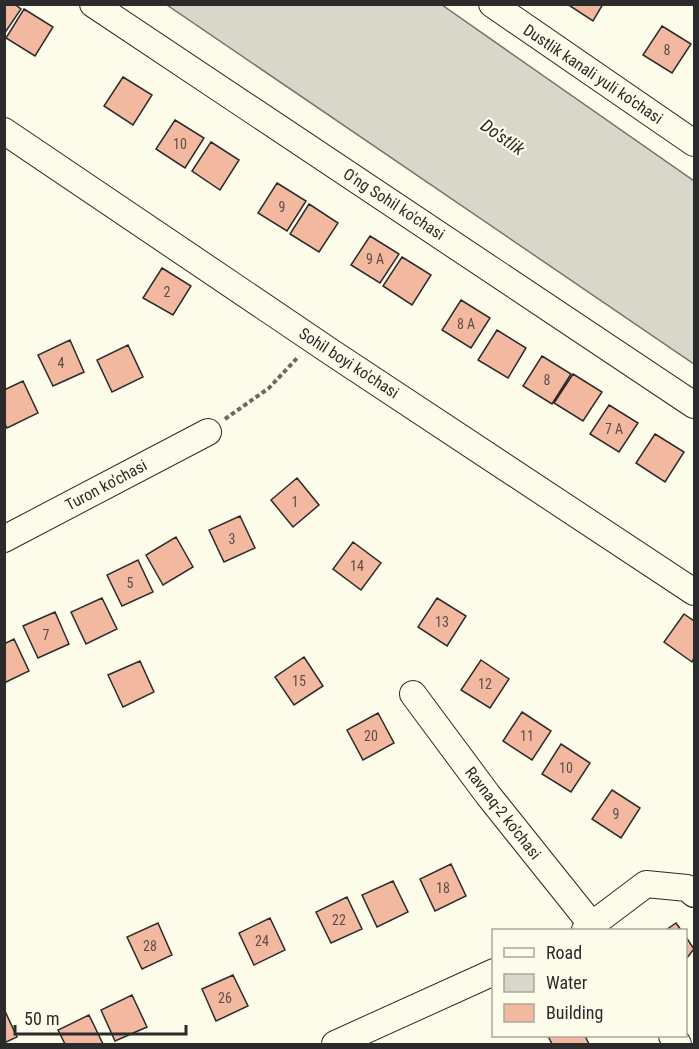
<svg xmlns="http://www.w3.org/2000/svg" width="699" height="1049" viewBox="0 0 699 1049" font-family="'Roboto Condensed',sans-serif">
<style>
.water{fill:#d8d7c9;stroke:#74746e;stroke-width:1.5}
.building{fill:#f2b8a0;stroke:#2b2b2b;stroke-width:1.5}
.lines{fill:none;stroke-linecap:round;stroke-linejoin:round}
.minor-casing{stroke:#2b2b2b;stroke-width:28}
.path{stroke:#6a6964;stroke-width:4;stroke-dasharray:4.5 3;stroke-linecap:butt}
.minor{stroke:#fdfbea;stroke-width:26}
.labels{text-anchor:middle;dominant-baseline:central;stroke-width:4.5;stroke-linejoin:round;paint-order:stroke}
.number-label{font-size:14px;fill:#5d4e48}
.street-label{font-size:16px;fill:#2b2b2b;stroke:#fdfbea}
.water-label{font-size:18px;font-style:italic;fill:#2b2b2b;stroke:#fdfbea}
</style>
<rect width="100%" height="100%" fill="#fdfbea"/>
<!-- water -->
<path class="water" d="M167,5H442L694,181V364Z"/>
<!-- building -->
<path class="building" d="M4,4H14L21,9L4,34Z
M567,4H603L593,21Z
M24,9L53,27L35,56L6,38Z
M662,26L691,44L672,73L643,55Z
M123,77L152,95L133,125L104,106Z
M175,120L204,138L185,168L156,149Z
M211,142L239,160L220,190L192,171Z
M277,183L306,201L287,231L258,213Z
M309,204L338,223L319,252L290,234Z
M370,236L399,254L380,283L351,265Z
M402,257L431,275L412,305L383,286Z
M162,268L191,286L173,315L143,298Z
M461,300L490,318L471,348L442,330Z
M497,330L526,348L508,378L478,360Z
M70,340L84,372L53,386L38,355Z
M128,345L143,377L112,392L97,360Z
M542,356L571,374L552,404L523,386Z
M573,374L602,392L583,421L554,403Z
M23,381L38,413L7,428L4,422V390Z
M609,405L638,423L619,452L590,434Z
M655,434L684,452L665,482L636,463Z
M297,478L319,505L293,527L271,500Z
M240,516L255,548L224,562L209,530Z
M176,537L193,567L163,585L146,555Z
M353,542L381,563L361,590L333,569Z
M138,560L153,592L122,606L107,575Z
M102,598L117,629L86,644L71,612Z
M437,598L466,616L447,646L418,627Z
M55,612L69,644L38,658L23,626Z
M684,614L694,621V658L692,662L664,642Z
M14,639L29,671L4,683V644Z
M304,657L323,686L294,705L275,677Z
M481,660L509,679L490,708L461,690Z
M140,661L154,692L123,707L108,675Z
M522,712L551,731L532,760L503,741Z
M378,713L394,743L363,760L347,730Z
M561,744L590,763L571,792L542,774Z
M612,790L640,808L621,838L592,819Z
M451,864L466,896L435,911L420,879Z
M393,881L408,912L377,927L362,895Z
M347,897L362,929L331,943L316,912Z
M270,918L285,950L254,965L239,933Z
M158,923L172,955L142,969L127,937Z
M676,923L681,930H666Z
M686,937L694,949L686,959Z
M233,975L248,1006L216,1021L202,989Z
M132,995L147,1027L115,1041L101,1010Z
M4,1009L17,1037L4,1043Z
M89,1015L103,1044H65L58,1030Z
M548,1036H585L589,1044H552Z"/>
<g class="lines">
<defs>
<path id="minor" d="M93,4L694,405
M492,4L694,143
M4,131L331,352L694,592
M4,539L208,432
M413,694L488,795L596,930
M585,930L646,884L687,888L694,894
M672,1036L678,1044
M335,1044L494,972"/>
</defs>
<!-- minor casing -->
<use href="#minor" class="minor-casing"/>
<!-- path -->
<path class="path" d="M225,419L269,388L299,356"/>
<!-- minor -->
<use href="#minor" class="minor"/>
</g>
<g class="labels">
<!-- number labels -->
<g class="number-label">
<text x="667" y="50">8</text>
<text x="180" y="144">10</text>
<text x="282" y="207">9</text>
<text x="375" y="259">9 А</text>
<text x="167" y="292">2</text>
<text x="466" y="324">8 А</text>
<text x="61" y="363">4</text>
<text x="547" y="380">8</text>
<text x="614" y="429">7 А</text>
<text x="295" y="502">1</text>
<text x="232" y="539">3</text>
<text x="357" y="566">14</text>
<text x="130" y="583">5</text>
<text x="442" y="622">13</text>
<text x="46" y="635">7</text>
<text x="299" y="681">15</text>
<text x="485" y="684">12</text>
<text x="371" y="736">20</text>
<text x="527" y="736">11</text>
<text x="566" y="768">10</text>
<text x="616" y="814">9</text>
<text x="443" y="888">18</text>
<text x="339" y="920">22</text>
<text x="262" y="941">24</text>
<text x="150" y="946">28</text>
<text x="225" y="998">26</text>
</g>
<!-- street labels -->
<g class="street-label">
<text transform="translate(593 74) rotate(34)">Dustlik kanali yuli ko'chasi</text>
<text transform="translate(394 204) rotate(33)">O'ng Sohil ko'chasi</text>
<text transform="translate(349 363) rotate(33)">Sohil boyi ko'chasi</text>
<text transform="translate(106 485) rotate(-28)">Turon ko'chasi</text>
<text transform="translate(503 813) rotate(52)">Ravnaq-2 ko'chasi</text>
</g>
<!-- water labels -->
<g class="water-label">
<text transform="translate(503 137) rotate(35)">Do'stlik</text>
</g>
</g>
<!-- border -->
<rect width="699" height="1049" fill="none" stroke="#2b2b2b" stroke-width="12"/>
<!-- legend -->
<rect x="492" y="929" width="195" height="108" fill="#fdfbea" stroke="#a9a89e" stroke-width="1.5"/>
<rect x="504" y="948" width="30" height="9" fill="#fdfbea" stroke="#a9a89e" stroke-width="1.5"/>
<text x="546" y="959" font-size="18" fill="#2b2b2b">Road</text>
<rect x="504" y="974" width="30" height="18" fill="#d8d7c9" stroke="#a9a89e" stroke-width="1.5"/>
<text x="546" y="989" font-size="18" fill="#2b2b2b">Water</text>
<rect x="504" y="1004" width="30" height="18" fill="#f2b8a0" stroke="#a9a89e" stroke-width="1.5"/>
<text x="546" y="1019" font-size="18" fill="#2b2b2b">Building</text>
<!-- scale -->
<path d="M15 1025v9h171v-9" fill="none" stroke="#2b2b2b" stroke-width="3"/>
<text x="24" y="1025" font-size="18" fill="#2b2b2b" stroke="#fdfbea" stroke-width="4.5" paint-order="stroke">50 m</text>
</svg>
